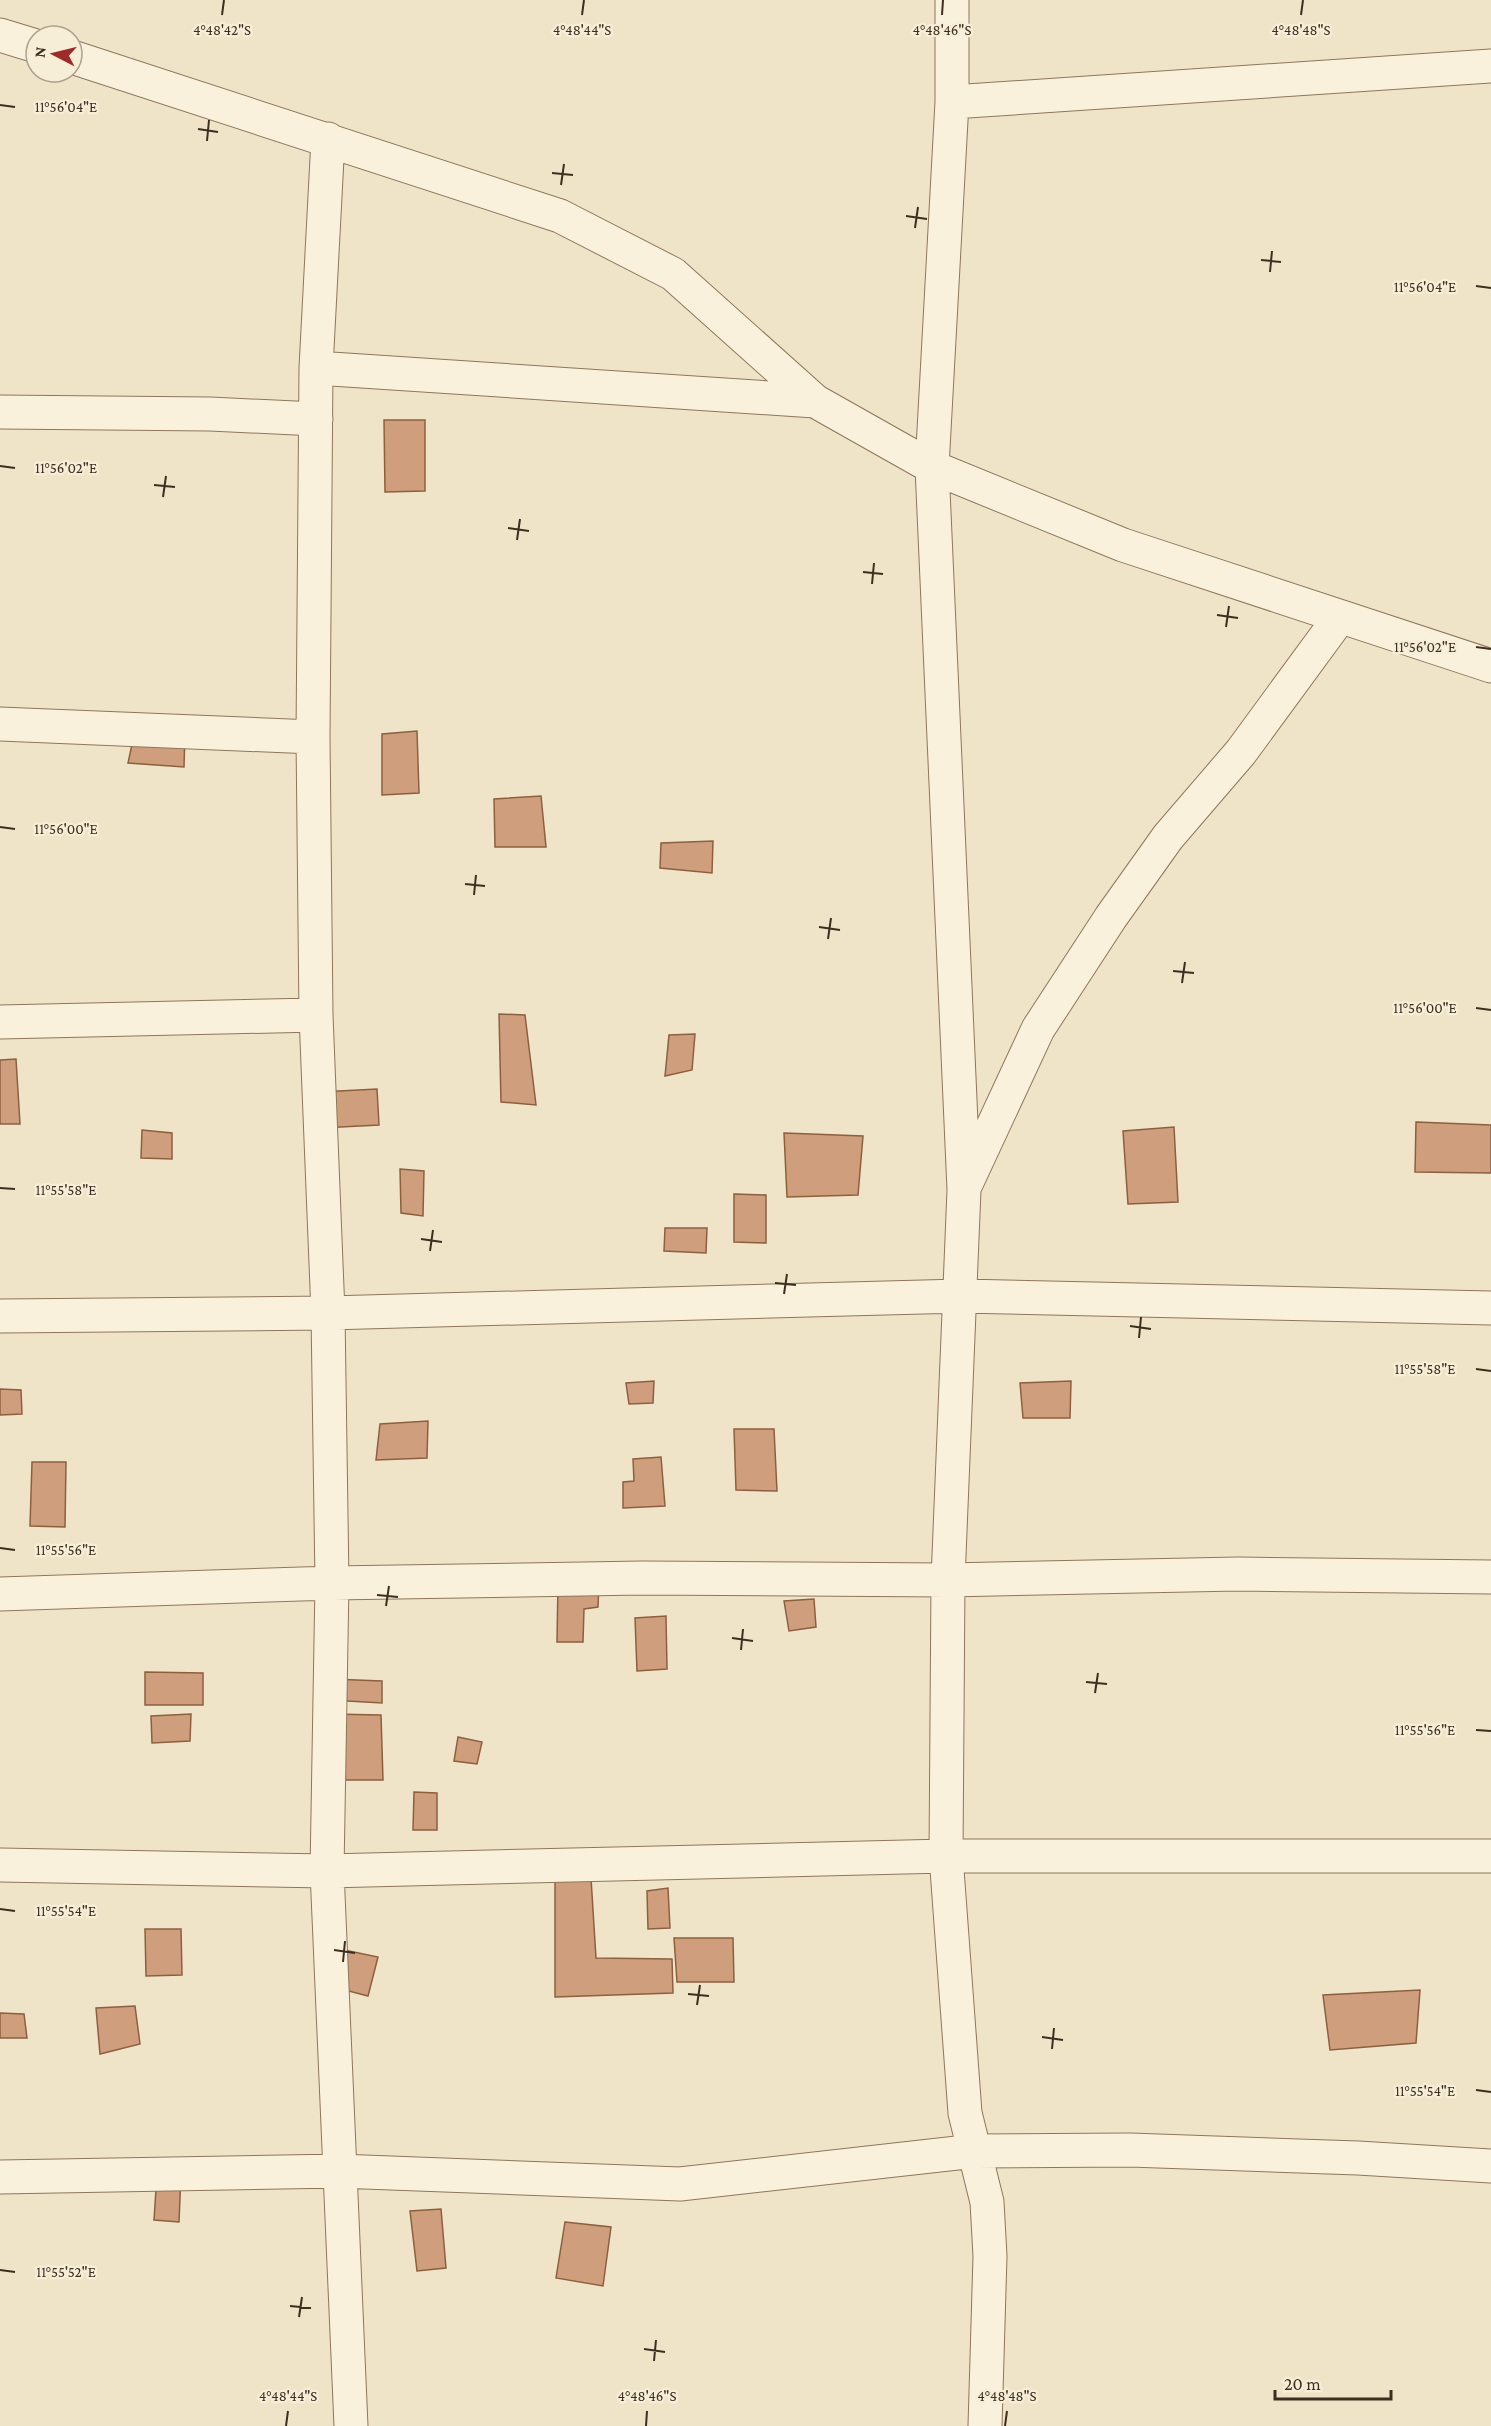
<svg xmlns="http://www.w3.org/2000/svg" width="1491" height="2426" viewBox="0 0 1491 2426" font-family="'Crimson Pro',serif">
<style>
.building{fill:#cf9f7d;stroke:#8d5f41;stroke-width:1.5}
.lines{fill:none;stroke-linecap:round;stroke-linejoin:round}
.street-casing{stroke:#8d765c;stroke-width:35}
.street{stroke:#faf1dc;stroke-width:33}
.ticks{fill:none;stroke:#3d2e20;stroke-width:2}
.ticks-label{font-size:15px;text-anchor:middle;fill:#3d2e20;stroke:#f7eed8;stroke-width:4.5;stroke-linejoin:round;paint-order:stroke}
</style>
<rect width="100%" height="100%" fill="#f0e4c8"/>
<!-- building -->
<path class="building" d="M384,420H425V491L385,492Z
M135,730L185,732L184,767L128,763Z
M417,731L419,793L382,795V734Z
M541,796L546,847H495L494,799Z
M713,841L712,873L660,868L661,843Z
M499,1014L525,1015L536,1105L501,1102Z
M695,1034L692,1070L665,1076L669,1035Z
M16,1059L20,1124H0V1060Z
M377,1089L379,1125L321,1128L320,1092Z
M1416,1122L1491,1125V1173L1415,1172Z
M1174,1127L1178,1202L1128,1204L1123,1131Z
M142,1130L172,1133V1159L141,1158Z
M784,1133L863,1136L858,1195L787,1197Z
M400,1169L424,1171L423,1216L401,1213Z
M734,1194L766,1195V1243L734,1242Z
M665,1228H707L706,1253L664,1251Z
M654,1381L653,1403L629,1404L626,1383Z
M1071,1381L1070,1418H1023L1020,1383Z
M0,1389L21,1390L22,1414L0,1415Z
M428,1421L427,1458L376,1460L380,1424Z
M734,1429H774L777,1491L736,1490Z
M661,1457L665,1506L623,1508V1482L634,1481L633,1459Z
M32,1462H66L65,1527L30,1526Z
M599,1582L598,1607L584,1609L583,1642H557L558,1583Z
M814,1599L816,1627L789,1631L784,1601Z
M666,1616L667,1669L637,1671L635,1618Z
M145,1672L203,1673V1705H145Z
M331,1679L382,1681V1703L330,1700Z
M191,1714L190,1741L152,1743L151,1716Z
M330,1714L381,1715L383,1780H338Z
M458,1737L482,1742L477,1764L454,1761Z
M414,1792L437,1793V1830H413Z
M555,1877L591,1878L596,1958L672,1959L673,1993L555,1997Z
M668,1888L670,1928L648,1929L647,1891Z
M145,1929H181L182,1975L146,1976Z
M674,1938H733L734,1982H677Z
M330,1947L378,1957L368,1996L322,1984Z
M1420,1990L1416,2043L1330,2050L1323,1995Z
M135,2006L140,2044L100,2054L96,2008Z
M0,2013L24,2014L27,2038H0Z
M181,2173L179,2222L154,2220L157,2174Z
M441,2209L446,2268L417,2271L410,2211Z
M565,2222L611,2227L603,2286L556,2278Z"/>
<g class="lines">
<defs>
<path id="street" d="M952,0V102L932,467L964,1190L948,1580L946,1856L965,2113L987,2202L990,2256L985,2426
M0,35L36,46
M72,57L560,216L673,274L815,401L932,467L1123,545L1491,666
M952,102L1491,66
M328,139L316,368L313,737L316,1015L328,1313L332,1583L327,1871L351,2426
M316,368L815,401
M0,412L210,414L316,419
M0,724L313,737
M0,1022L316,1015
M966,1184L1038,1029L1111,917L1168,837L1241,752L1340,617
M0,1316L328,1313L961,1296L1491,1308
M0,1594L332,1583L642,1578L948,1580L1238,1574L1491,1577
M0,1865L327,1871L946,1856H1491
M0,2177L338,2171L680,2184L975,2151L1130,2150L1358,2158L1491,2166"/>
</defs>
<!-- street casing -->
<use href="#street" class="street-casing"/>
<!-- street -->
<use href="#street" class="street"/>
</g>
<!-- ticks -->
<path class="ticks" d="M222,15L224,0M582,15L584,0M942,15L943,0M1301,15L1303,0M0,105L15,107M198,129L218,132M207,141L209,120M552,173L573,175M561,185L564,164M906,216L927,219M915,228L918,207M1261,260L1281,262M1270,272L1272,251M1476,286L1491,288M0,466L15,468M154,485L175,487M163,497L166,476M508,528L529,531M517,540L520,519M863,572L883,574M872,584L874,563M1217,615L1238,618M1226,627L1229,606M1476,647L1491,649M0,827L15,829M465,884L485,886M474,895L476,875M819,927L840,930M828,939L831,918M1173,971L1194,973M1182,983L1185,962M1476,1008L1491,1010M0,1188L15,1189M421,1239L442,1242M430,1251L433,1230M775,1283L796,1285M784,1294L787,1274M1130,1326L1151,1329M1139,1338L1141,1317M1476,1369L1491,1371M0,1548L15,1550M377,1595L398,1597M386,1606L389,1586M732,1638L753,1641M741,1650L743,1629M1086,1682L1107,1684M1095,1693L1098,1673M1476,1730L1491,1731M0,1909L15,1911M334,1950L355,1953M343,1962L345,1941M688,1994L709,1996M697,2005L700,1985M1042,2037L1063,2040M1052,2049L1054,2028M1476,2090L1491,2092M0,2270L15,2272M290,2306L311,2308M299,2317L302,2297M644,2349L665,2352M654,2361L656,2340M286,2426L288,2411M646,2426L647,2411M1005,2426L1007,2411"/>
<g class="ticks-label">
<text x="222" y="35">4°48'42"S</text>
<text x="582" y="35">4°48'44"S</text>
<text x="942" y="35">4°48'46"S</text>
<text x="1301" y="35">4°48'48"S</text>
<text x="66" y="112">11°56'04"E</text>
<text x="1425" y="292">11°56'04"E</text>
<text x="66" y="473">11°56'02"E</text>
<text x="1425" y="652">11°56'02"E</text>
<text x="66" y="834">11°56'00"E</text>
<text x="1425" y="1013">11°56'00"E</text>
<text x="66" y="1195">11°55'58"E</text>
<text x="1425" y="1374">11°55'58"E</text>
<text x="66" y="1555">11°55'56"E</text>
<text x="1425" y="1735">11°55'56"E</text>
<text x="66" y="1916">11°55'54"E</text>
<text x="1425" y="2096">11°55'54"E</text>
<text x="66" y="2277">11°55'52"E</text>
<text x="288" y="2401">4°48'44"S</text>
<text x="647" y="2401">4°48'46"S</text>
<text x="1007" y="2401">4°48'48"S</text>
</g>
<!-- north arrow -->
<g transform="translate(54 54) rotate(277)"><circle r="28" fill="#f7eed8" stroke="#ada18e" stroke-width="1.5"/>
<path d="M0-4.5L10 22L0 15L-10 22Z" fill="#9e2a2b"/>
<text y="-9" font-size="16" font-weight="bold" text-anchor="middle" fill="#3d2e20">N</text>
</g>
<!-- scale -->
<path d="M1275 2390v9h116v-9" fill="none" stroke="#3d2e20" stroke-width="3"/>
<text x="1284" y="2390" font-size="18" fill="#3d2e20" stroke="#f7eed8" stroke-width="4.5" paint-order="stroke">20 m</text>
</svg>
